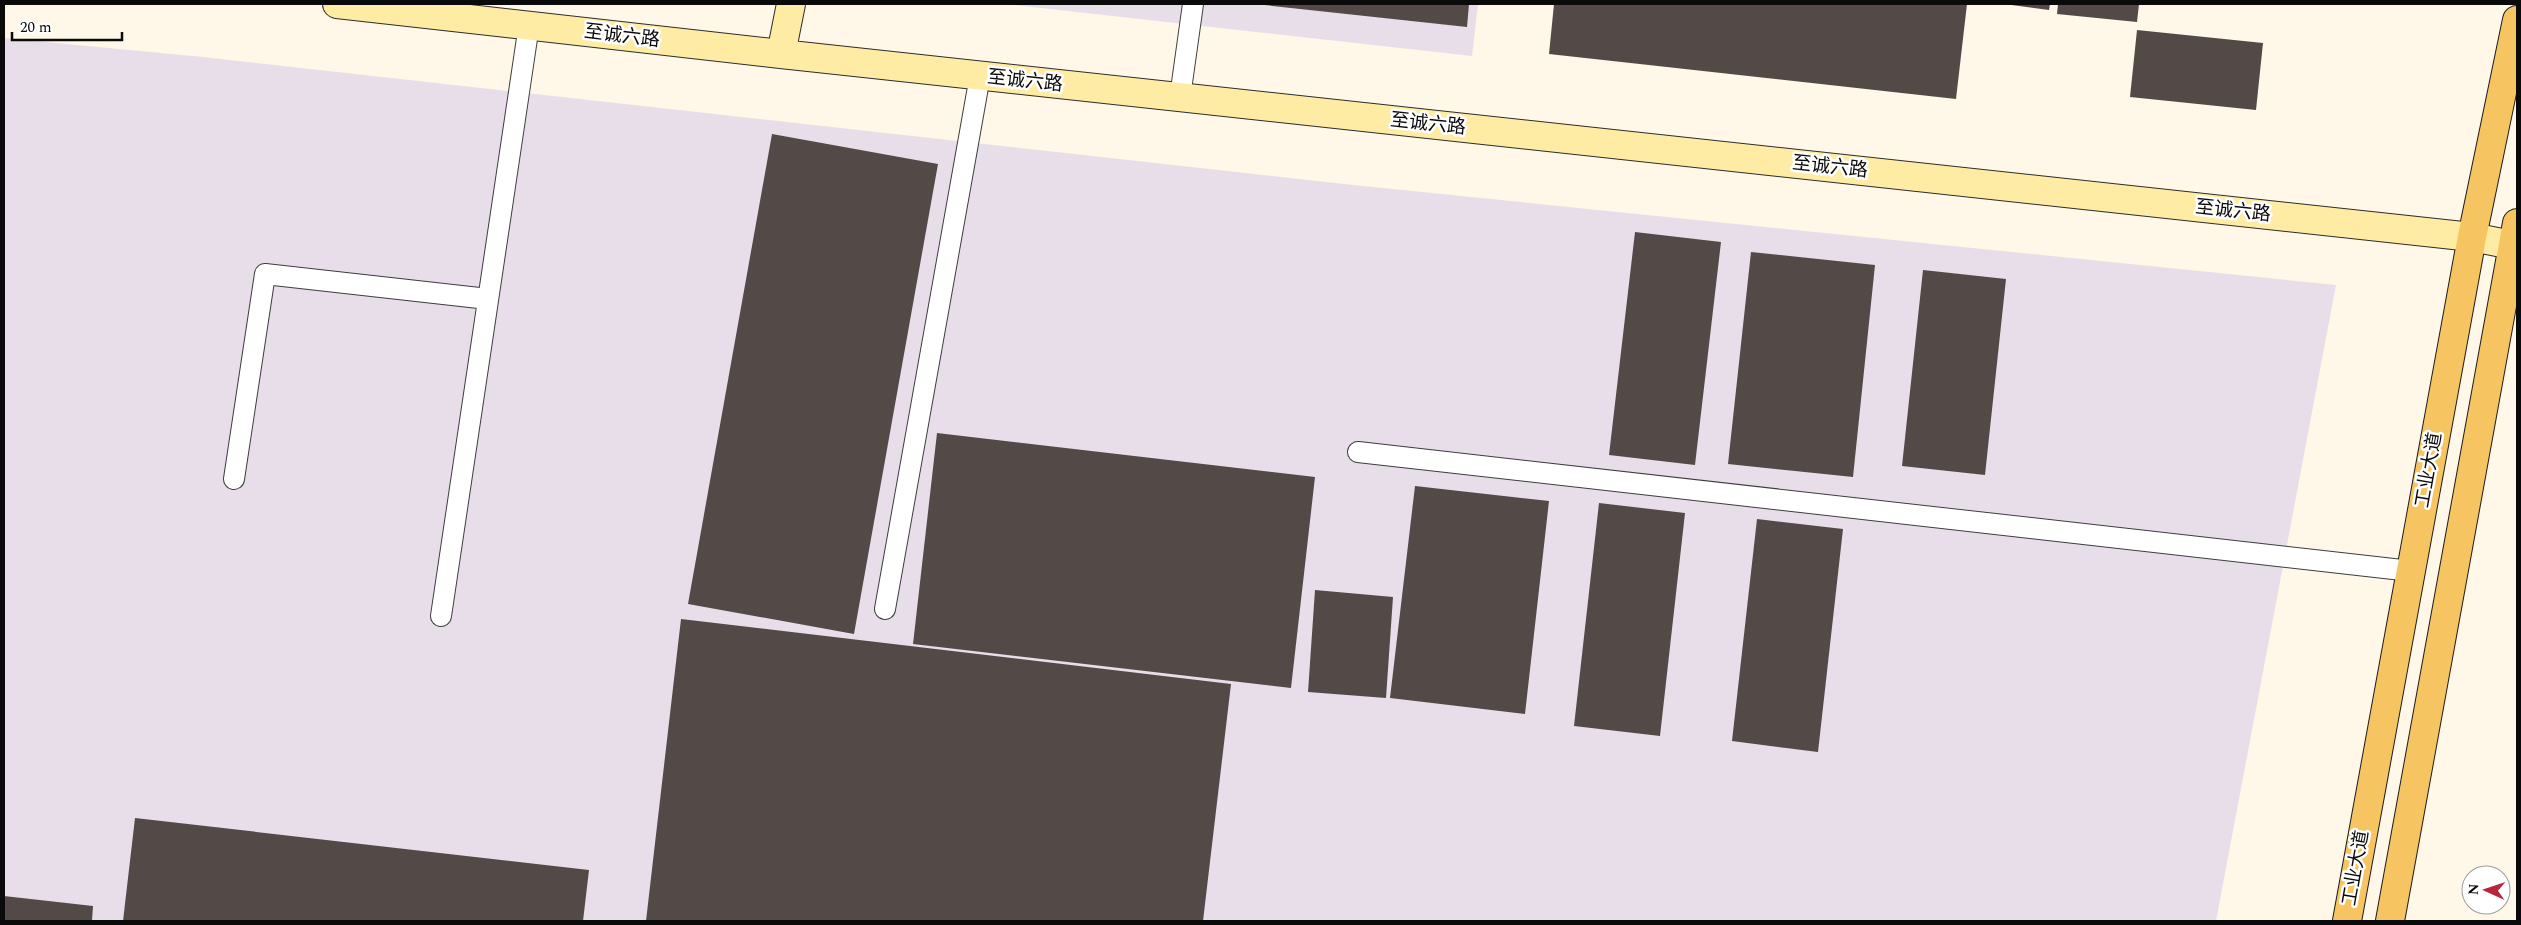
<svg xmlns="http://www.w3.org/2000/svg" width="2521" height="925" viewBox="0 0 2521 925" font-family="Spectral,'Noto Sans SC',serif">
<style>
.industrial{fill:#e7deea}
.building{fill:#534a47}
.lines{fill:none;stroke-linecap:round;stroke-linejoin:round}
.lane-casing{stroke:#3d3d3d;stroke-width:22}
.secondary-casing{stroke:#2c2c2c;stroke-width:30}
.primary-casing{stroke:#1b1b1b;stroke-width:30}
.lane{stroke:#fff;stroke-width:20}
.secondary{stroke:#feeca4;stroke-width:28}
.primary{stroke:#f6c460;stroke-width:28}
.labels{text-anchor:middle;dominant-baseline:central;stroke-width:5;stroke-linejoin:round;paint-order:stroke}
.street-label{font-size:19px;fill:#0a0a0a;stroke:#fff}
</style>
<rect width="100%" height="100%" fill="#fff8e8"/>
<!-- industrial -->
<path class="industrial" d="M1004,4H1478L1472,56Z
M4,38L203,57L1353,185L2336,285L2216,921H4Z"/>
<!-- building -->
<path class="building" d="M1255,4H1469L1467,27Z
M1554,4H1967L1956,99L1549,54Z
M2004,4H2050L2049,10Z
M2058,4H2139L2137,22L2057,14Z
M2137,30L2263,43L2256,110L2130,97Z
M772,134L938,164L854,634L688,604Z
M1635,232L1721,242L1695,465L1609,455Z
M1751,252L1875,265L1853,477L1728,464Z
M1923,270L2006,279L1985,475L1902,466Z
M937,433L1315,477L1291,688L913,644Z
M1415,486L1549,501L1525,714L1390,698Z
M1599,503L1685,513L1660,736L1574,726Z
M1757,519L1843,529L1818,752L1732,741Z
M1315,590L1393,597L1386,698L1308,692Z
M681,619L1231,684L1203,921H646Z
M135,818L589,870L583,921H123Z
M4,896L93,906L92,921H4Z"/>
<g class="lines">
<defs>
<path id="lane" d="M1180,97L1193,4
M1358,452L2411,571
M234,479L265,274L488,299
M885,609L980,76
M441,616L529,25"/>
<path id="secondary" d="M337,4L781,54L2472,237L2517,246
M781,54L791,4"/>
<path id="primary" d="M2347,921L2472,237L2517,20
M2390,921L2517,223"/>
</defs>
<!-- lane casing -->
<use href="#lane" class="lane-casing"/>
<!-- secondary casing -->
<use href="#secondary" class="secondary-casing"/>
<!-- primary casing -->
<use href="#primary" class="primary-casing"/>
<!-- lane -->
<use href="#lane" class="lane"/>
<!-- secondary -->
<use href="#secondary" class="secondary"/>
<!-- primary -->
<use href="#primary" class="primary"/>
</g>
<g class="labels">
<!-- street labels -->
<g class="street-label">
<text transform="translate(622 36) rotate(7)">至诚六路</text>
<text transform="translate(1025 81) rotate(6)">至诚六路</text>
<text transform="translate(1428 124) rotate(6)">至诚六路</text>
<text transform="translate(1830 167) rotate(6)">至诚六路</text>
<text transform="translate(2233 211) rotate(6)">至诚六路</text>
<text transform="translate(2429 470) rotate(-80)">工业大道</text>
<text transform="translate(2356 868) rotate(-80)">工业大道</text>
</g>
</g>
<!-- border -->
<rect width="2521" height="925" fill="none" stroke="#0a0a0a" stroke-width="10"/>
<!-- north arrow -->
<g transform="translate(2486 890) rotate(273)"><circle r="24" fill="#ffffff" stroke="#9d9d9d"/>
<path d="M0-4L9 19L0 12L-9 19Z" fill="#b7263a"/>
<text y="-8" font-size="14" font-weight="bold" text-anchor="middle" fill="#0a0a0a">N</text>
</g>
<!-- scale -->
<path d="M12 32v8h110v-8" fill="none" stroke="#0a0a0a" stroke-width="2.5"/>
<text x="20" y="32" font-size="15" fill="#0a0a0a" stroke="#ffffff" stroke-width="4" paint-order="stroke">20 m</text>
</svg>
